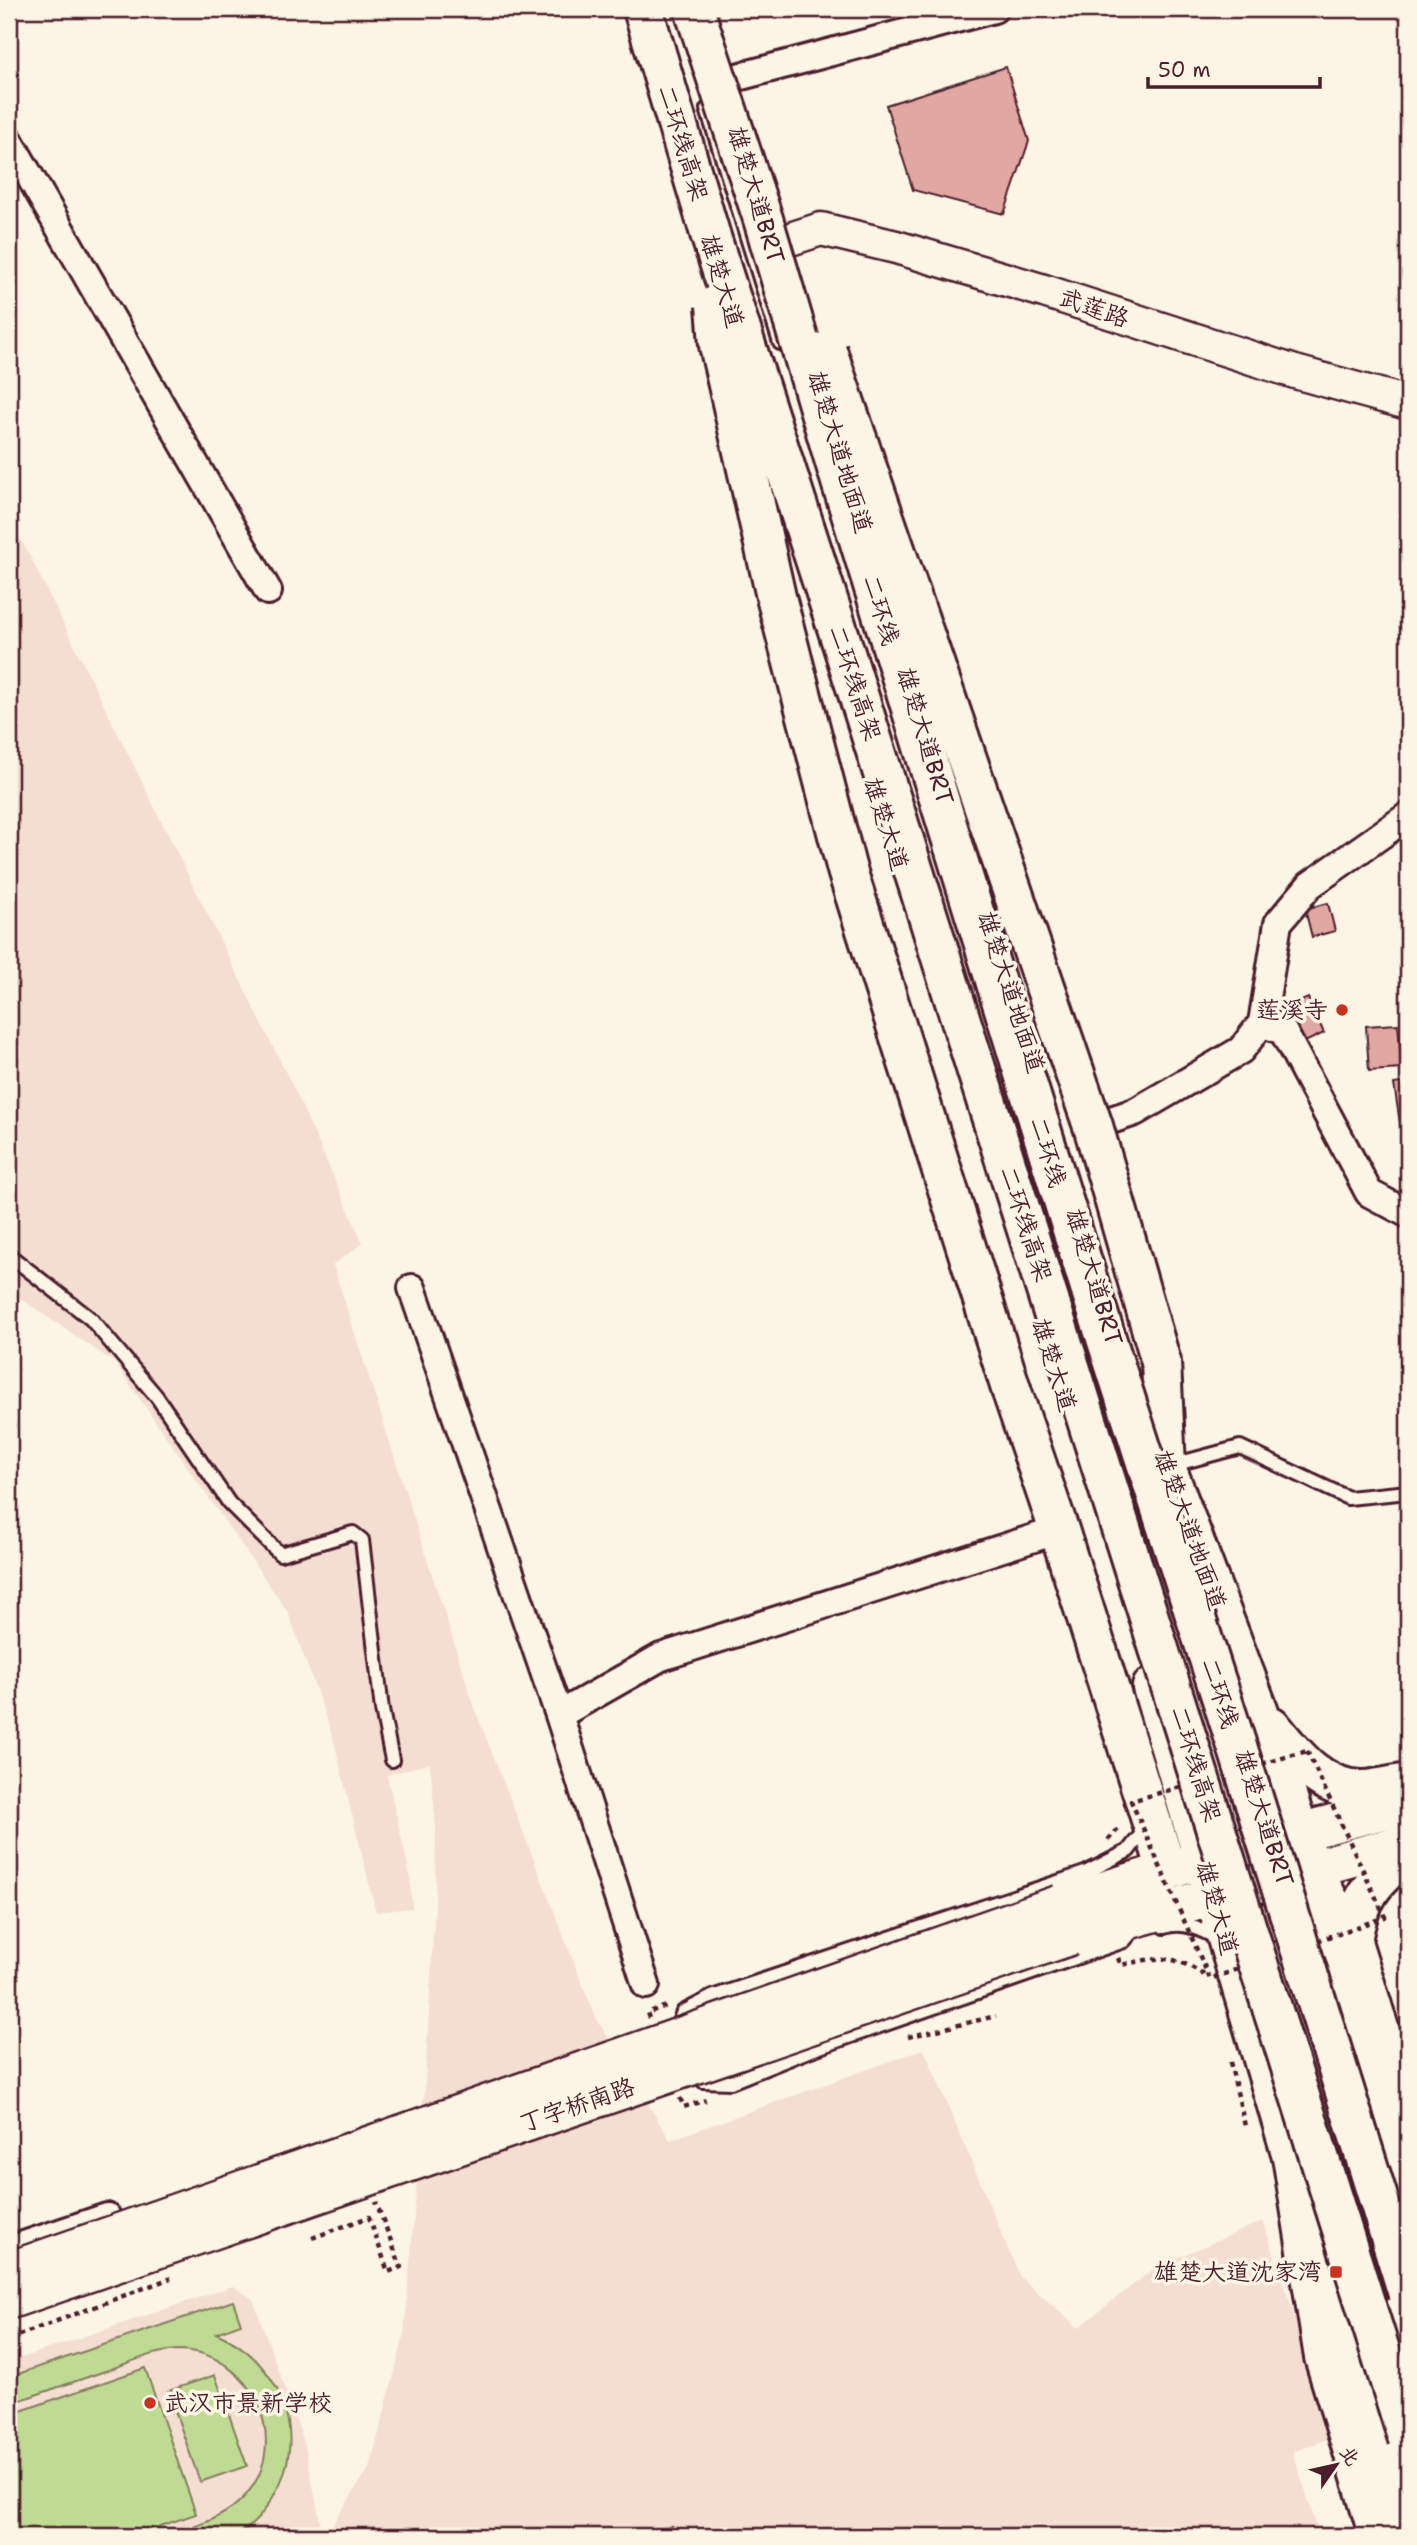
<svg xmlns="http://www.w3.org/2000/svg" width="1417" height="2545" viewBox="0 0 1417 2545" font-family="'Shantell Sans','LXGW WenKai TC',sans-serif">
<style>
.built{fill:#f4ded1}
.green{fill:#bfdb93;stroke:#847d5f;stroke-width:2}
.building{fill:#e1a7a3;stroke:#4a1f2b;stroke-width:2}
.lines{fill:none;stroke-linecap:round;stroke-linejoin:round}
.service-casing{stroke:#4a1f2b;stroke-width:18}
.minor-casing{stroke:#4a1f2b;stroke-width:32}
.tertiary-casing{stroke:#4a1f2b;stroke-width:37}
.secondary-casing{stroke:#4a1f2b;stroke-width:42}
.primary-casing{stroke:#4a1f2b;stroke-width:44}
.trunk-casing{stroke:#4a1f2b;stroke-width:44}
.path{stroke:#4a1f2b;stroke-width:4.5;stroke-dasharray:5 5;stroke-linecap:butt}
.service{stroke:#fcf5e5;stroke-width:12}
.minor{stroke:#fcf5e5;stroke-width:26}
.tertiary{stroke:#fcf5e5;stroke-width:32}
.secondary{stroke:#fcf5e5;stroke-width:37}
.primary{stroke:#fcf5e5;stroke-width:38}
.trunk{stroke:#fcf5e5;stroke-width:38}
.secondary-bridge-casing{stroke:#4a1f2b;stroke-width:42;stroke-linecap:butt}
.trunk-bridge-casing{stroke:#4a1f2b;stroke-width:44;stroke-linecap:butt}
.path-bridge{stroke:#4a1f2b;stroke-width:4.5;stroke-dasharray:5 5;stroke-linecap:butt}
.secondary-bridge{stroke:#fcf5e5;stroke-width:37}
.trunk-bridge{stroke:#fcf5e5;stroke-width:38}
.poi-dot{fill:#c8321e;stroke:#fcf5e5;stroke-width:2.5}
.labels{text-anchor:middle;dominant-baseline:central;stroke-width:7;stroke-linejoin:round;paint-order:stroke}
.street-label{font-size:24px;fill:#4a1f2b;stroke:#fcf5e5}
.poi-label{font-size:24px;fill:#4a1f2b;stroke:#fcf5e5;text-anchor:end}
</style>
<rect width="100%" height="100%" fill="#fcf5e5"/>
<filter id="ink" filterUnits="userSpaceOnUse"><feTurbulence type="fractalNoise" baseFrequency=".0143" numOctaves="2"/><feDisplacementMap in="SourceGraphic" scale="14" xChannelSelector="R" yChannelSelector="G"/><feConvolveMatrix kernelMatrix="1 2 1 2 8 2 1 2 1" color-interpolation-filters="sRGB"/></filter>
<g filter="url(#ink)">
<!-- built -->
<path class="built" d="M9,521L29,554L296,1093L363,1243L333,1265L476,1712L595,2016L670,2140L924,2049L1020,2277L1078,2328L1156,2267L1263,2221L1335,2436L1293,2452L1320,2536H325L370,2467L404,2336L425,2083L435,1902L436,1827L430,1763L387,1775L410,1875L412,1908L376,1912L333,1737L288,1612L114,1362L9,1291Z
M233,2286L253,2299L305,2445L323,2536H9V2362Z"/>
<!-- green -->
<path class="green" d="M233,2301L241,2324L216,2333C280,2360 311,2436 273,2497C265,2511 252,2528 236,2535C227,2540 181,2536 167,2536C196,2526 225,2519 246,2495C293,2441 251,2353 181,2350C158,2350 136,2360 114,2368C79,2380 44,2392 9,2404V2377Z
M145,2368L196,2514L131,2536H9V2415Z
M215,2375L247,2466L200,2482L168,2391Z"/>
<!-- building -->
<path class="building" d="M1006,67L1029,141L1004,214L913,190L886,105Z
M1328,903L1335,931L1312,937L1305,909Z
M1308,998L1324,1033L1305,1042L1288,1007Z
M1398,1024L1402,1069L1369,1071L1366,1026Z
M1408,1082V1148L1404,1149L1394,1084Z
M672,2526L676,2536H642Z"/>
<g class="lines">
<defs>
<path id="service" d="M707,109L780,343
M9,1255L91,1319L157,1397L229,1503L280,1554L353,1533L362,1540L382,1710L392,1760
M1169,1466L1240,1447L1348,1498L1408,1492
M1164,1927C1183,1920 1202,1930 1219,1939
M676,2030L683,2012L712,1997L1085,1873L1128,1851L1147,1827
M693,2071L703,2081L731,2082L811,2050L1124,1941L1136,1927
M1387,2288L1408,2358"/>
<path id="minor" d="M730,79L994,9
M9,140L268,591
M1262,1023L1283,1031L1369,1193L1408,1214
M1093,1126L1135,1112L1241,1050L1262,1023L1278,923L1310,885L1408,816
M412,1288L559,1715L646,1985
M559,1715L661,1657L1059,1530
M9,2250L107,2217"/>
<path id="tertiary" d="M778,243L821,229L896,247L1044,291L1295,372L1408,403"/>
<path id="secondary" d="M1060,1904L1250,1845L1408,1804
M1071,1936L1408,1842"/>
<path id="primary" d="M1161,1454L1258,1709L1311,1868L1408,2210
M1152,1687L1292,2156L1408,2521
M1271,1726C1294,1755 1322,1791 1364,1790C1379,1789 1394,1785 1408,1783"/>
<path id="trunk" d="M1161,1362L1166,1467
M1012,1392L1059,1530L1167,1870
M1311,1868L1352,1942L1408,2121
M1352,1942C1358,1898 1374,1879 1408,1853
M1292,2156L1324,2357L1379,2536"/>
</defs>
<!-- service casing -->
<use href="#service" class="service-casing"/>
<!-- minor casing -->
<use href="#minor" class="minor-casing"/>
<!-- tertiary casing -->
<use href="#tertiary" class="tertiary-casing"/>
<!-- secondary casing -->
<use href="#secondary" class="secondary-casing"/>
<!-- primary casing -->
<use href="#primary" class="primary-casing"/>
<!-- trunk casing -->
<use href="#trunk" class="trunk-casing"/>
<!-- path -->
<path class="path" d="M1108,1840L1121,1826
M1118,1958L1121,1965C1159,1957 1173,1953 1207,1977
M649,2018L647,2013L669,2005
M908,2037L996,2016
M1230,2062L1245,2126
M680,2098L684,2107L706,2100
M312,2238L369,2217L388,2272L401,2267L376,2202
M9,2339L171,2278"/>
<!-- service -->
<use href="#service" class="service"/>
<!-- minor -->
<use href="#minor" class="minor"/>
<!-- tertiary -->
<use href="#tertiary" class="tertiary"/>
<!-- secondary -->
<use href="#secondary" class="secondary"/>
<!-- primary -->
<use href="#primary" class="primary"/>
<!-- trunk -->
<use href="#trunk" class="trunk"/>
<defs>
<path id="secondary-bridge" d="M9,2271L1060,1904
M9,2300L1071,1936"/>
<path id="trunk-bridge" d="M643,9L711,237L841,640L1408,2439
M694,9L763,219L835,462L1097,1310L1237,1746L1408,2294
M716,305L719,345L776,597L847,870L1012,1392
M827,351L1093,1126L1161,1362"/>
</defs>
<!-- secondary-bridge casing -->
<use href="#secondary-bridge" class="secondary-bridge-casing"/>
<!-- trunk-bridge casing -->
<use href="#trunk-bridge" class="trunk-bridge-casing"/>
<!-- path-bridge -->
<path class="path-bridge" d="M1307,1751L1385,1917L1210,1979L1131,1801Z"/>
<!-- secondary-bridge -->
<use href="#secondary-bridge" class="secondary-bridge"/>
<!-- trunk-bridge -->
<use href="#trunk-bridge" class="trunk-bridge"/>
</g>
</g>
<!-- markers -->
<g class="poi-dot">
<circle cx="1342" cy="1010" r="7"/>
<rect x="1329" y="2265" width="14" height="14" rx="3.5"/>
<circle cx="150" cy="2403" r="7"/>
</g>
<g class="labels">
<!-- street labels -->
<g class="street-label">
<text transform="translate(683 143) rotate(73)">二环线高架</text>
<text transform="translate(756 195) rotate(73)">雄楚大道BRT</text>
<text transform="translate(722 281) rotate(73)">雄楚大道</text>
<text transform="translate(1094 308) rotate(19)">武莲路</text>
<text transform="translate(840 452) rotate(73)">雄楚大道地面道</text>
<text transform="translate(881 610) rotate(73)">二环线</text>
<text transform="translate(855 683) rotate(72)">二环线高架</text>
<text transform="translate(925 736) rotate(73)">雄楚大道BRT</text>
<text transform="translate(886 824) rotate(72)">雄楚大道</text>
<text transform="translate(1011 992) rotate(72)">雄楚大道地面道</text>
<text transform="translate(1048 1152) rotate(73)">二环线</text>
<text transform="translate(1026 1224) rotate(72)">二环线高架</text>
<text transform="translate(1094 1277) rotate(73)">雄楚大道BRT</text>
<text transform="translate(1054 1365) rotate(72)">雄楚大道</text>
<text transform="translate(1190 1530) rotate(70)">雄楚大道地面道</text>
<text transform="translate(1220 1693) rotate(72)">二环线</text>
<text transform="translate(1196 1764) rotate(73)">二环线高架</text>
<text transform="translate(1264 1818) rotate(72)">雄楚大道BRT</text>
<text transform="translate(1217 1908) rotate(74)">雄楚大道</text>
<text transform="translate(577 2105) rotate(-19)">丁字桥南路</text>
</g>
<!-- poi labels -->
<g class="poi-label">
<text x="1328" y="1010">莲溪寺</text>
<text x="1322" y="2272">雄楚大道沈家湾</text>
<text x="164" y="2403" text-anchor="start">武汉市景新学校</text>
</g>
</g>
<!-- margin -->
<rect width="1417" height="2545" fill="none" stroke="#fcf5e5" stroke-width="35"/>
<rect x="18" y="18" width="1382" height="2510" fill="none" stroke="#4a1f2b" stroke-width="2.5" filter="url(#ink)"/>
<!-- north arrow -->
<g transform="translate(1336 2465) rotate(56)" stroke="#fcf5e5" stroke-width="5" paint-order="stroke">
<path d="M0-5L12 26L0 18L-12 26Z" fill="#4a1f2b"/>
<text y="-10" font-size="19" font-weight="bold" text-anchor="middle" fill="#4a1f2b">北</text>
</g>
<!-- scale -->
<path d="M1148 77v10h172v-10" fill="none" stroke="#4a1f2b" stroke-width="3.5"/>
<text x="1158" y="77" font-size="21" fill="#4a1f2b" stroke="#fcf5e5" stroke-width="5" paint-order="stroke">50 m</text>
</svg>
